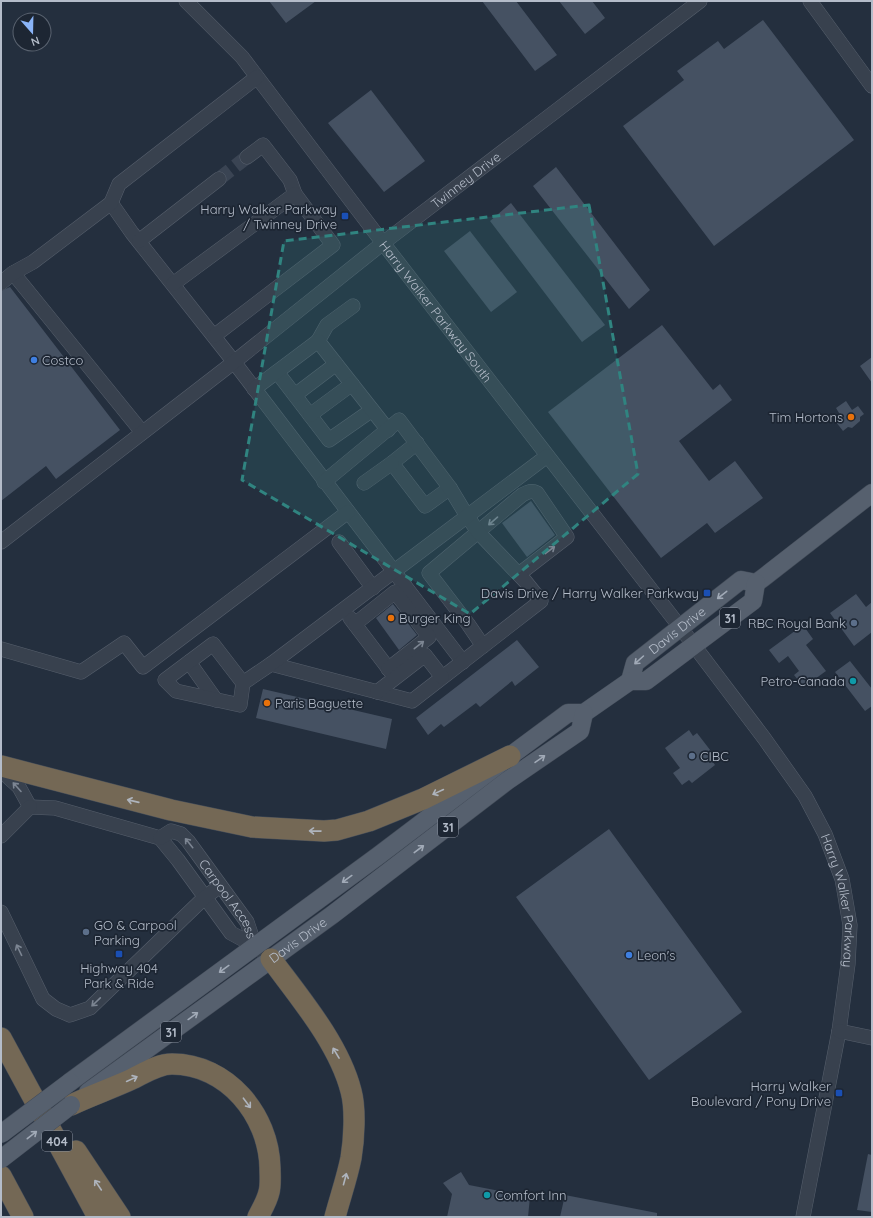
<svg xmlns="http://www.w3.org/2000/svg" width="873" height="1218" viewBox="0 0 873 1218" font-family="Quicksand,sans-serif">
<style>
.building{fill:#455162}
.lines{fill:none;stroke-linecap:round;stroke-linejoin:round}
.minor-tunnel{stroke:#3a4453;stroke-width:14;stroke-dasharray:14 7;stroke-linecap:butt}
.minor-casing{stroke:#565f6c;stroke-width:15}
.major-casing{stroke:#414a57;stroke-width:19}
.highway-casing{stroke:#434c59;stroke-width:22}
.minor{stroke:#38414e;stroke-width:14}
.major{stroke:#56606e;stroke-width:18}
.highway{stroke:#746855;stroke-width:21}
.major-bridge-casing{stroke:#414a57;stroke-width:19;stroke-linecap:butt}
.major-bridge{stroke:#56606e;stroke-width:18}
.oneway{stroke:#7c8592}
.oneway2{stroke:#a1aab7}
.oneway3{stroke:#aeb4bd}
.marked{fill:#308480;fill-opacity:0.2;stroke:#308480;stroke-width:3;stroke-dasharray:8 5;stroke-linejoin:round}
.transit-dot{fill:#1a4fb4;stroke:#1d2633;stroke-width:1.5}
.shop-dot{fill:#3f7fe0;stroke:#1d2633;stroke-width:1.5}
.food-dot{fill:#e8710a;stroke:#1d2633;stroke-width:1.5}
.service-dot{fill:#5c6f8a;stroke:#1d2633;stroke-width:1.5}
.culture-dot{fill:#0f9aa8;stroke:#1d2633;stroke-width:1.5}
.labels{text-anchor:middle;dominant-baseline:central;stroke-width:3.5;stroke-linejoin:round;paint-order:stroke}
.shield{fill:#1d2633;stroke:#878f9c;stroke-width:1}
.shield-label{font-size:12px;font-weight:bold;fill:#b4bcc9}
.street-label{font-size:13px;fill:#b4bcc9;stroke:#1d2633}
.poi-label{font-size:13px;fill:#b4bcc9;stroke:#1d2633;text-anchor:start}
</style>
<rect width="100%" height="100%" fill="#242f3e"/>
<!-- building -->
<path class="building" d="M269,1H316L286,23Z
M482,1H516L557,55L535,71Z
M559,1H592L605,18L585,34Z
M763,20L854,140L714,246L623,126L684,80L677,71L718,41L724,49Z
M371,90L425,161L384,192L328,123Z
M556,167L650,290L629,309L533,186Z
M511,203L605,325L582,342L490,221Z
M470,231L517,292L491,312L444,251Z
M10,287L120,430L56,479L46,466L1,501V291Z
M662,325L713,390L720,384L732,400L679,441L709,481L735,461L763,498L715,533L707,523L661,558L548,412Z
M872,357V383L860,366Z
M846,401L852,410L858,406L864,414L860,417V421L852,428L848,427L843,431L836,422L842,418L836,408Z
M531,501L555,535L527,557L502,523Z
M856,594L866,607L872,602V632L854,646L830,613Z
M393,604L417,635L399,650L376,618Z
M803,625L813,639L806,645L826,671L804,687L794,675L799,671L788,656L779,663L769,650Z
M517,640L539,667L515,686L512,681L480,707L476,703L444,727L441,724L428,735L416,718Z
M850,661L872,689V706L865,711L835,672Z
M263,689L392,719L386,749L256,718Z
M689,730L693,736L697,733L714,755L710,758L715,765L692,783L689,780L682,785L673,773L680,768L665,748Z
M609,829L742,1012L649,1080L516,897Z
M868,1154L872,1155V1212L857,1210Z
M461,1172L469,1185L530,1197L528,1217H447L452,1194L443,1183Z
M565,1195L657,1213V1217H560Z"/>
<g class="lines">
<!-- minor-tunnel -->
<path class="minor-tunnel" d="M219,179L247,157"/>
<defs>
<g id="minor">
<path id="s1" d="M186,1L242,57L383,243L680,627L764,738L805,796L825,834L842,879L844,890L850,925L848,964L839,1031L803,1217"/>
<path d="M810,1L872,86"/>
<path d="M247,157L263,145L290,180L295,194"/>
<path d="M111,203L132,233L234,362L463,662"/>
<path d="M139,241L219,179"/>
<path d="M13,273L142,432"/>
<path d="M1,283L13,273L33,262L111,203L119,184L257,77"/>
<path d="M173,284L295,194L333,245L214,336"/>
<path d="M318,341L327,325L353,306"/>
<path d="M277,372L329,440L372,410"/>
<path d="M254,389L318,341L388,430"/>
<path d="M295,395L336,364"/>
<path d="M310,415L352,384"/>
<path d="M417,443L392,463L425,506L450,488"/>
<path d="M364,483L392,463"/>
<path id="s2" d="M1,542L234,362L383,243L700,1"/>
<path d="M339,542L373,588"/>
<path d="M350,618L394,676"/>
<path d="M355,624L395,592L429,637L388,669"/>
<path d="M483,646L468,624L429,573L522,495C528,492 531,490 537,493L567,537L519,574"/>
<path d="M1,649L81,672L124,643L143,667L348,512"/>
<path d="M189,662L216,700"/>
<path d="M271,664L412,701L541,601L525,581L479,533L467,516L450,488L399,420L324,482"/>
<path d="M243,683L213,644L165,680L176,691L240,705L243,683L271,664L547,456"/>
<path d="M377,692L425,655L442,677"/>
<path d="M1,769L8,777L19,787L30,807"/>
<path d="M30,807L55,808L160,838L178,860L231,933L255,946L271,959"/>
<path d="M1,836L30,807"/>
<path id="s3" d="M160,838L171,831L181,834L188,841L247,922L255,946"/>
<path d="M1,912L43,999L56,1009L70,1015L90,1008L204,898L220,886"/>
<path d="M839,1031L872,1038"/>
</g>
<g id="major">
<path id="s4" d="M630,681L635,663L741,580L756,583L763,578L872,493"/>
<path d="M70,1082L378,856L510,756L568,713H584L630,681H646L753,601L756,583"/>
<path id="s5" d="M88,1092L332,915L507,781L580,731L584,713"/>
</g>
<path id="highway" d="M1,766L171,810L252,827L324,831L337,830L369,821L423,799L510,756
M271,959C300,998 339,1044 351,1091C356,1109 354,1140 351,1158C347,1178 340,1198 335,1217
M1,1038L98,1217
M71,1105C90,1096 110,1089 130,1080C143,1074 157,1064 172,1064C227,1064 269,1115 270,1168C270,1175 271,1185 269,1192C267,1201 262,1209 258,1217
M76,1151L120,1217
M1,1176L23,1217"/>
</defs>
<!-- minor casing -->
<use href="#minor" class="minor-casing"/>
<!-- major casing -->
<use href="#major" class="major-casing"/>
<!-- highway casing -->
<use href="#highway" class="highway-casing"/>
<!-- minor -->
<use href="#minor" class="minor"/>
<!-- major -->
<use href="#major" class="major"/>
<!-- highway -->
<use href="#highway" class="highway"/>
<defs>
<path id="major-bridge" d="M1,1134L70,1082
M1,1159L71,1105"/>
</defs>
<!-- major-bridge casing -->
<use href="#major-bridge" class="major-bridge-casing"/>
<!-- major-bridge -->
<use href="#major-bridge" class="major-bridge"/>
</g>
<!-- one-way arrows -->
<defs><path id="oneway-shaft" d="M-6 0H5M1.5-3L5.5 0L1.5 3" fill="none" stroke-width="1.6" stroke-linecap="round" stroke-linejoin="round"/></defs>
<g class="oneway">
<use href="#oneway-shaft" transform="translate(493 521) rotate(139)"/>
<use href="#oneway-shaft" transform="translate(550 550) rotate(-37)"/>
<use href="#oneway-shaft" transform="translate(419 645) rotate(-38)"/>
<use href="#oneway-shaft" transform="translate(17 787) rotate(-132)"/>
<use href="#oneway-shaft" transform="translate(189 843) rotate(-129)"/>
<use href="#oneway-shaft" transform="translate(19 950) rotate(-116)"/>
<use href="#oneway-shaft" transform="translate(96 1002) rotate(136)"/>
</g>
<g class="oneway2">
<use href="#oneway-shaft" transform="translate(722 595) rotate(142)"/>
<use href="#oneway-shaft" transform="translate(639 660) rotate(138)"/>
<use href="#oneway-shaft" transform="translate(540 759) rotate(-35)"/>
<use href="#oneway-shaft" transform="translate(419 849) rotate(-37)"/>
<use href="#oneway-shaft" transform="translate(347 879) rotate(144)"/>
<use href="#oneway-shaft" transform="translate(224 969) rotate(144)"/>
<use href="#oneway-shaft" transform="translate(193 1016) rotate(-36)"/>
<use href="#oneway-shaft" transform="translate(32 1135) rotate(-38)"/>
</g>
<g class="oneway3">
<use href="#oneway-shaft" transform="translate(438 792) rotate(155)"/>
<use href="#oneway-shaft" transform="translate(133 801) rotate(-167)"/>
<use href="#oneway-shaft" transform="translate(315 831) rotate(-179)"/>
<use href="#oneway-shaft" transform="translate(336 1053) rotate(-121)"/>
<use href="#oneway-shaft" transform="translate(132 1079) rotate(-25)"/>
<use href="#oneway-shaft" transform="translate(247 1103) rotate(53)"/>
<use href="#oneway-shaft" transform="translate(345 1179) rotate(-75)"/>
<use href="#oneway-shaft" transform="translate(98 1185) rotate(-124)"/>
</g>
<!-- marked area -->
<path class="marked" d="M589,205L638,474L470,614L242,480L284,241Z"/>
<!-- markers -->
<g class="transit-dot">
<rect x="341" y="212" width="8" height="8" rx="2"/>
<rect x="703" y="589" width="8" height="8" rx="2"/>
<rect x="115" y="950" width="8" height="8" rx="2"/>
<rect x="835" y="1089" width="8" height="8" rx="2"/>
</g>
<g class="shop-dot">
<circle cx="34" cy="360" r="4"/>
<circle cx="629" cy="955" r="4"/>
</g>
<g class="food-dot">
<circle cx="851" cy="417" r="4"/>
<circle cx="391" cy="618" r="4"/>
<circle cx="267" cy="703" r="4"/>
</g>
<g class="service-dot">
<circle cx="854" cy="623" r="4"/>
<circle cx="692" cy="756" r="4"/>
<circle cx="86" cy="932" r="4"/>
</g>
<g class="culture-dot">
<circle cx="853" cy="681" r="4"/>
<circle cx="487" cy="1195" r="4"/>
</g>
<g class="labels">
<!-- shield labels -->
<g class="shield">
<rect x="720" y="608" width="20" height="20" rx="3"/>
<rect x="438" y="817" width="20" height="20" rx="3"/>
<rect x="161" y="1022" width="20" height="20" rx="3"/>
<rect x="42" y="1131" width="30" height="20" rx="3"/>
</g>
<g class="shield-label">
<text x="730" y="618">31</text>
<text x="448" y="827">31</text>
<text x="171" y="1032">31</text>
<text x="57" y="1141">404</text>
</g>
<!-- street labels -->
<g class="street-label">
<text stroke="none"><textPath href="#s2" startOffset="589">Twinney Drive</textPath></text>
<text stroke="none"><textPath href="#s1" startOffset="399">Harry Walker Parkway South</textPath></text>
<text stroke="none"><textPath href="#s4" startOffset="72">Davis Drive</textPath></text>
<text stroke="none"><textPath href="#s3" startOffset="104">Carpool Access</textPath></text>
<text stroke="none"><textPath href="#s1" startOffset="1120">Harry Walker Parkway</textPath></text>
<text stroke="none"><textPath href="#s5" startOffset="259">Davis Drive</textPath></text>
</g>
<!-- poi labels -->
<g class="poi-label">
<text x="337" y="209" text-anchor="end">Harry Walker Parkway<tspan x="337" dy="15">/ Twinney Drive</tspan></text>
<text x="42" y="360">Costco</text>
<text x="843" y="417" text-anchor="end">Tim Hortons</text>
<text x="699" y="593" text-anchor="end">Davis Drive / Harry Walker Parkway</text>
<text x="399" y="618">Burger King</text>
<text x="846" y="623" text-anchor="end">RBC Royal Bank</text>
<text x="845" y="681" text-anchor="end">Petro-Canada</text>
<text x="275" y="703">Paris Baguette</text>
<text x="700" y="756">CIBC</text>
<text x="94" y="925">GO &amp; Carpool<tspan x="94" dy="15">Parking</tspan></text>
<text x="637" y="955">Leon's</text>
<text x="119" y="968" text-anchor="middle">Highway 404<tspan x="119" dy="15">Park &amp; Ride</tspan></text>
<text x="831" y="1086" text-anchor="end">Harry Walker<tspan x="831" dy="15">Boulevard / Pony Drive</tspan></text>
<text x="495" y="1195">Comfort Inn</text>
</g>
</g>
<!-- border -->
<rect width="873" height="1218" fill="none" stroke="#b4bcc9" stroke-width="4"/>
<!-- north arrow -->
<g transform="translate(32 32) rotate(160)"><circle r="19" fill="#1d2633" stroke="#59626f"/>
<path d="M0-3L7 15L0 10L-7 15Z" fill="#8ab4f8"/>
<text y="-6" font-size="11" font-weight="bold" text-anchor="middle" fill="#b4bcc9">N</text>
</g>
</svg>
